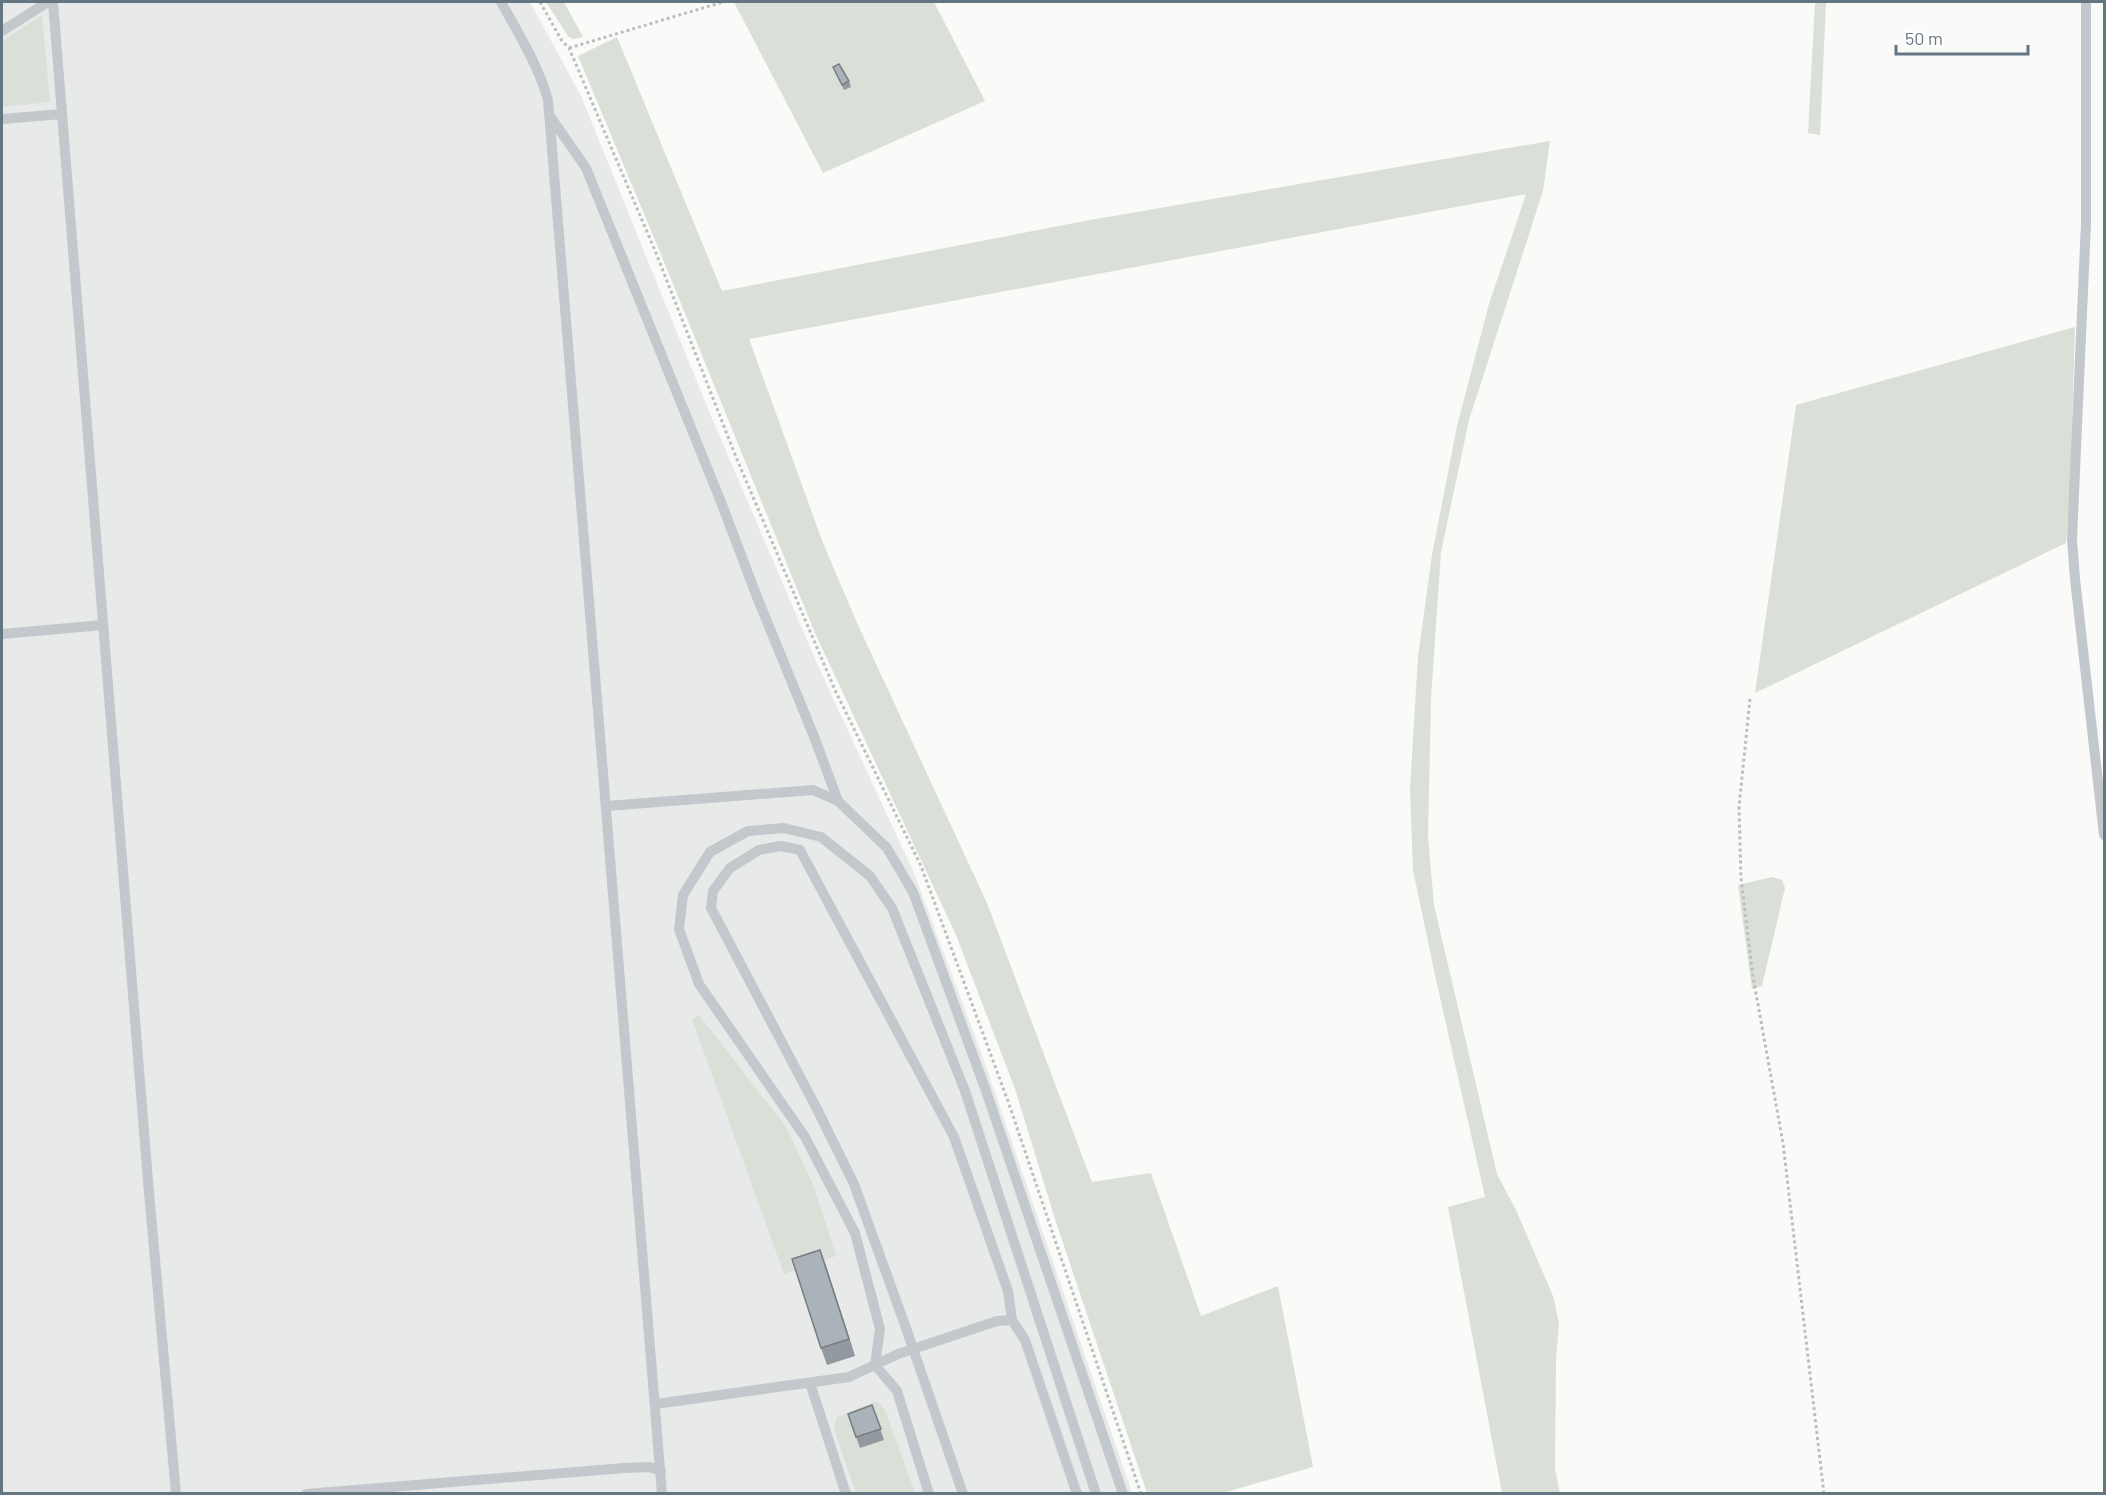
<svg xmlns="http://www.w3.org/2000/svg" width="2106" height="1495" viewBox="0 0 2106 1495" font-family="Barlow,sans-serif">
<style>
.built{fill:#e8e9e9}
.green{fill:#dadfd7}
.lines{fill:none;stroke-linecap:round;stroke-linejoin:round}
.path{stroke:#bbbfc2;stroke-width:3;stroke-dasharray:3 3;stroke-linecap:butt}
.lane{stroke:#c3c8cc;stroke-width:10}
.wall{fill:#929a9f}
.shaded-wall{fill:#777d82}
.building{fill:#aab3b9;stroke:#777d82;stroke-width:1.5}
</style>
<rect width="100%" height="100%" fill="#fafaf8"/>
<!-- built -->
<path class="built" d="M2,2H530L581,96L706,404L819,668L914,873L986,1066L1132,1493L2,1494Z"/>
<!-- green -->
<path class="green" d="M546,2H564L583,37L573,39L568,36Z
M734,2H934L985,101L823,173Z
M1815,2H1826L1820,135L1808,133Z
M42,15L50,102L2,107V41Z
M617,37L722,291L1090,220L1550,141L1543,191L1469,420L1441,552L1431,698L1428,836L1434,905L1497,1174L1516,1210L1553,1296L1559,1323L1556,1361L1555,1469L1560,1493H1502L1448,1207L1485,1197L1435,975L1413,870L1410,790L1418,656L1432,555L1457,426L1489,304L1526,194L749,339L823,543L858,625L987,903L1092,1182L1151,1173L1201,1316L1278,1286L1313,1467L1223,1493H1147L1055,1219L1015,1089L956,935L815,633L660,252L578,56Z
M2075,327L2070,492L2066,543L1755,693L1796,405Z
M1772,877L1782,880L1785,888L1762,986L1752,989L1738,885Z
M699,1015L786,1127L814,1187L836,1256L784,1274L692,1019Z
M874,1402L879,1403L885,1410L915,1493H856L834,1429L837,1417Z"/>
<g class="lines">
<!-- path -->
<path class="path" d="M540,2L562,41L569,48L656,253L736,457L835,690L921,866L1009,1104L1141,1494
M569,48L723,2
M1750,699L1739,807L1741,878L1753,977L1783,1143L1824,1494"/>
<!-- lane -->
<path class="lane" d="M53,2L148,1181L176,1494
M501,2C519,34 538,65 548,100L662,1494
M2086,2V223L2072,539L2075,579L2104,835
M2,31L48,2
M550,116L586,168L721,502L757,597L815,739L838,801L813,790L607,806
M2,119L62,114
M2,634L103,625
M838,801L887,848L913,892L985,1088L1123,1494
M810,1383L846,1494
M656,1404L849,1377L898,1354L997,1321L1012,1320
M306,1494L624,1468L649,1467L661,1471
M929,1494L897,1391L875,1365L880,1329L855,1233L805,1137L699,984L679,929L683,895L710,852L748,831L784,828L821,837L870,876L892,908L965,1091L1096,1494
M963,1494L906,1328L854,1184L816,1107L711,908L713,891L730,868L759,850L781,846L800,850L954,1137L1008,1291L1012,1320L1025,1340L1077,1494"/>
</g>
<!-- wall -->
<path class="wall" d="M833,67L849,81L851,87L844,90Z
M826,1266L855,1356L827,1365L821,1348Z
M872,1405L884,1440L860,1448L848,1414Z"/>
<!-- shaded-wall -->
<path class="shaded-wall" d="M820,1250L826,1266L855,1356L849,1339Z"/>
<!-- building -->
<path class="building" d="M839,64L849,81L842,85L833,67Z
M820,1250L849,1339L821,1348L792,1259Z
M872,1405L881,1429L856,1437L848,1414Z"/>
<!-- border -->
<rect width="2106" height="1495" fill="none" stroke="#657683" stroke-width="6"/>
<!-- scale -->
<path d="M1896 45v9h132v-9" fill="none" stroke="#657683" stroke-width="3"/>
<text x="1905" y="45" font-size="18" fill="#657683" stroke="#ffffff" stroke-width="4.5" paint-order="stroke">50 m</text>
</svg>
